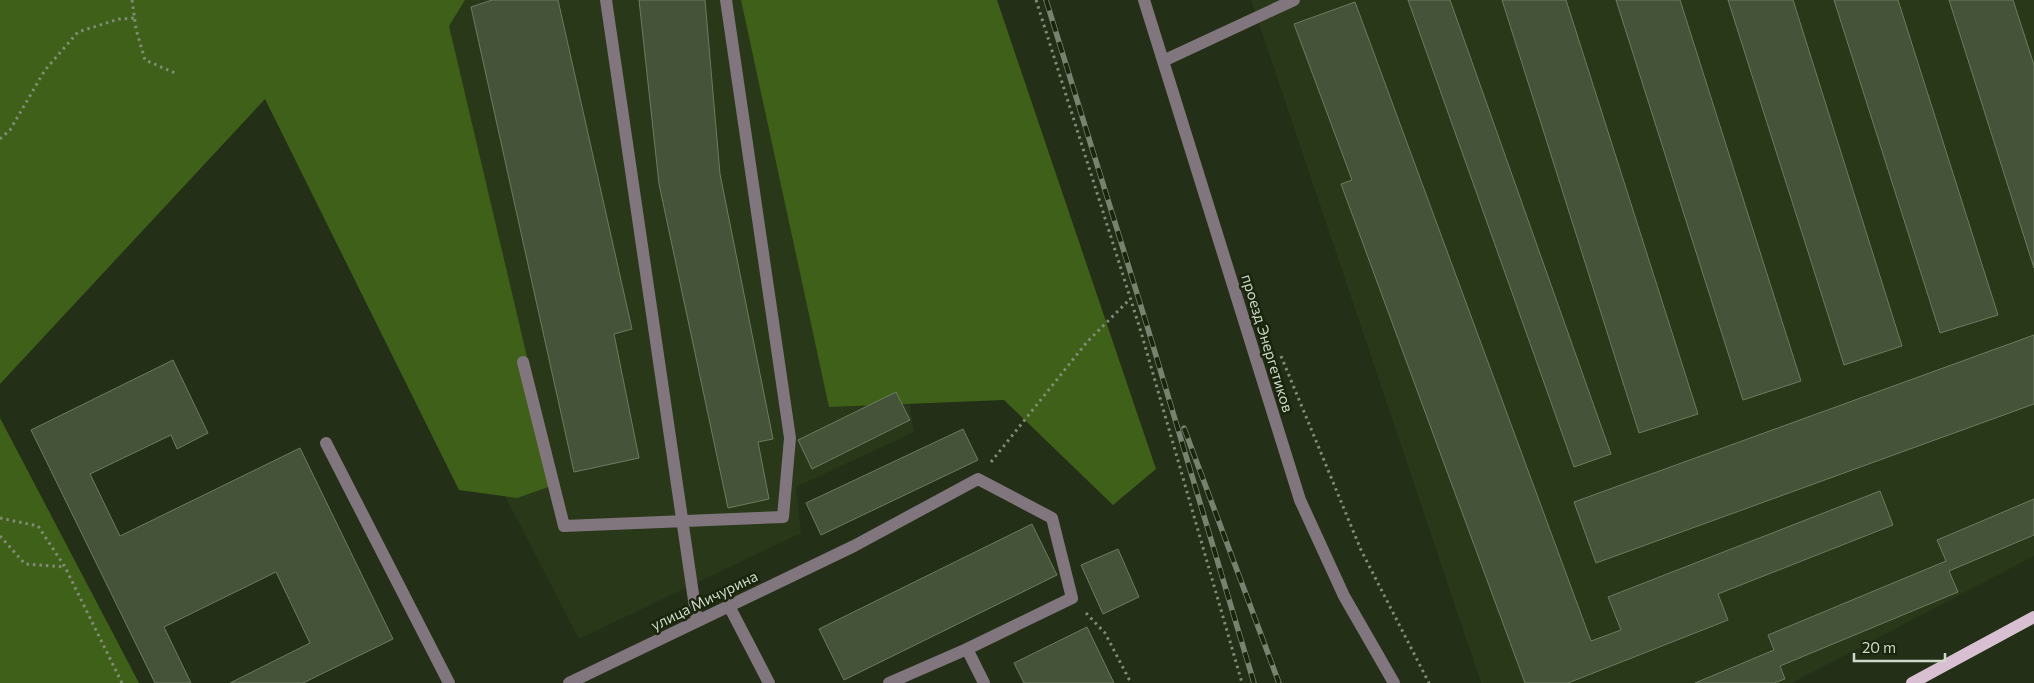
<svg xmlns="http://www.w3.org/2000/svg" width="2034" height="683" viewBox="0 0 2034 683" font-family="Commissioner,sans-serif">
<style>
.built{fill:#283819}
.forest{fill:#3f6019}
.building{fill:#455339;stroke:#6c7c60}
.lines{fill:none;stroke-linecap:round;stroke-linejoin:round}
.path{stroke:#818c78;stroke-width:3;stroke-dasharray:2.5 4;stroke-linecap:butt}
.minor{stroke:#81757e;stroke-width:12}
.major{stroke:#d9bfd2;stroke-width:12}
.rail-casing{stroke:#78836f;stroke-width:5.5}
.rail{stroke:#19250d;stroke-width:4;stroke-dasharray:11;stroke-linecap:butt}
.labels{text-anchor:middle;dominant-baseline:central;stroke-width:5;stroke-linejoin:round;paint-order:stroke}
.street-label{font-size:15px;fill:#d0d9c9;stroke:#19250d}
</style>
<rect width="100%" height="100%" fill="#232f17"/>
<!-- built -->
<path class="built" d="M432,0H848L914,432L796,487L801,533L579,639L433,357Z
M1251,0H2034V556L1792,683H1481Z"/>
<!-- forest -->
<path class="forest" d="M0,0H465L449,26L557,484L517,498L459,490L265,99L0,384Z
M741,0H997L1156,469L1113,505L1004,400L829,407Z
M0,418L139,683H0Z"/>
<!-- building -->
<path class="building" d="M492,0H558L632,329L614,334L639,458L574,472L471,7Z
M639,0H705L720,174L773,439L758,442L769,499L728,508L659,184Z
M1408,0H1450L1611,454L1574,467Z
M1502,0H1566L1698,414L1639,433Z
M1616,0H1680L1801,381L1743,400Z
M1728,0H1793L1902,346L1844,365Z
M1834,0H1898L1998,315L1940,333Z
M1949,0H2013L2034,65V268Z
M1355,2L1591,641L1621,630L1608,597L1880,491L1893,525L1718,594L1728,620L1568,683H1525L1341,184L1352,180L1294,24Z
M2034,335V404L1596,563L1574,502Z
M173,360L208,433L177,449L171,435L90,474L120,536L300,448L393,639L303,683H230L310,643L276,572L164,627L191,683H155L31,430Z
M896,392L910,420L812,469L798,440Z
M963,429L978,460L821,535L806,503Z
M2034,499V535L1949,571L1958,592L1780,666L1785,679L1774,683H1695L1774,650L1768,635L1946,561L1937,540Z
M1032,524L1057,575L844,680L819,629Z
M1118,549L1139,597L1103,614L1081,565Z
M1087,627L1114,683H1024L1014,663Z"/>
<g class="lines">
<!-- path -->
<path class="path" d="M132,0L136,29L145,60L175,73
M1036,0L1141,332L1242,683
M0,139L10,130L45,70L78,32L119,19L135,18
M1281,356L1361,550L1429,683
M991,462L1087,342L1130,299
M0,518L38,526L65,567L122,683
M0,536L25,564L64,567
M1086,613L1105,633L1131,683"/>
<!-- minor -->
<path class="minor" d="M606,0L697,621
M1144,0L1300,500L1344,596L1394,683
M1163,61L1294,0
M523,362L564,526L783,517L790,438L726,0
M326,443L449,683
M729,606L769,683
M569,683L854,546L978,479L1052,518L1072,598L967,649
M889,683L967,649L984,683"/>
<!-- major -->
<path class="major" d="M1912,683L2034,617"/>
<defs>
<path id="rail" d="M1046,0L1148,329L1254,683
M1184,428L1279,683"/>
</defs>
<!-- rail casing -->
<use href="#rail" class="rail-casing"/>
<!-- rail -->
<use href="#rail" class="rail"/>
</g>
<g class="labels">
<!-- street labels -->
<g class="street-label">
<text transform="translate(1268 343) rotate(73)">проезд Энергетиков</text>
<text transform="translate(704 600) rotate(-26)">улица Мичурина</text>
</g>
</g>
<!-- scale -->
<path d="M1854 653v8h91v-8" fill="none" stroke="#d0d9c9" stroke-width="2.5"/>
<text x="1862" y="653" font-size="15" fill="#d0d9c9" stroke="#19250d" stroke-width="4" paint-order="stroke">20 m</text>
</svg>
